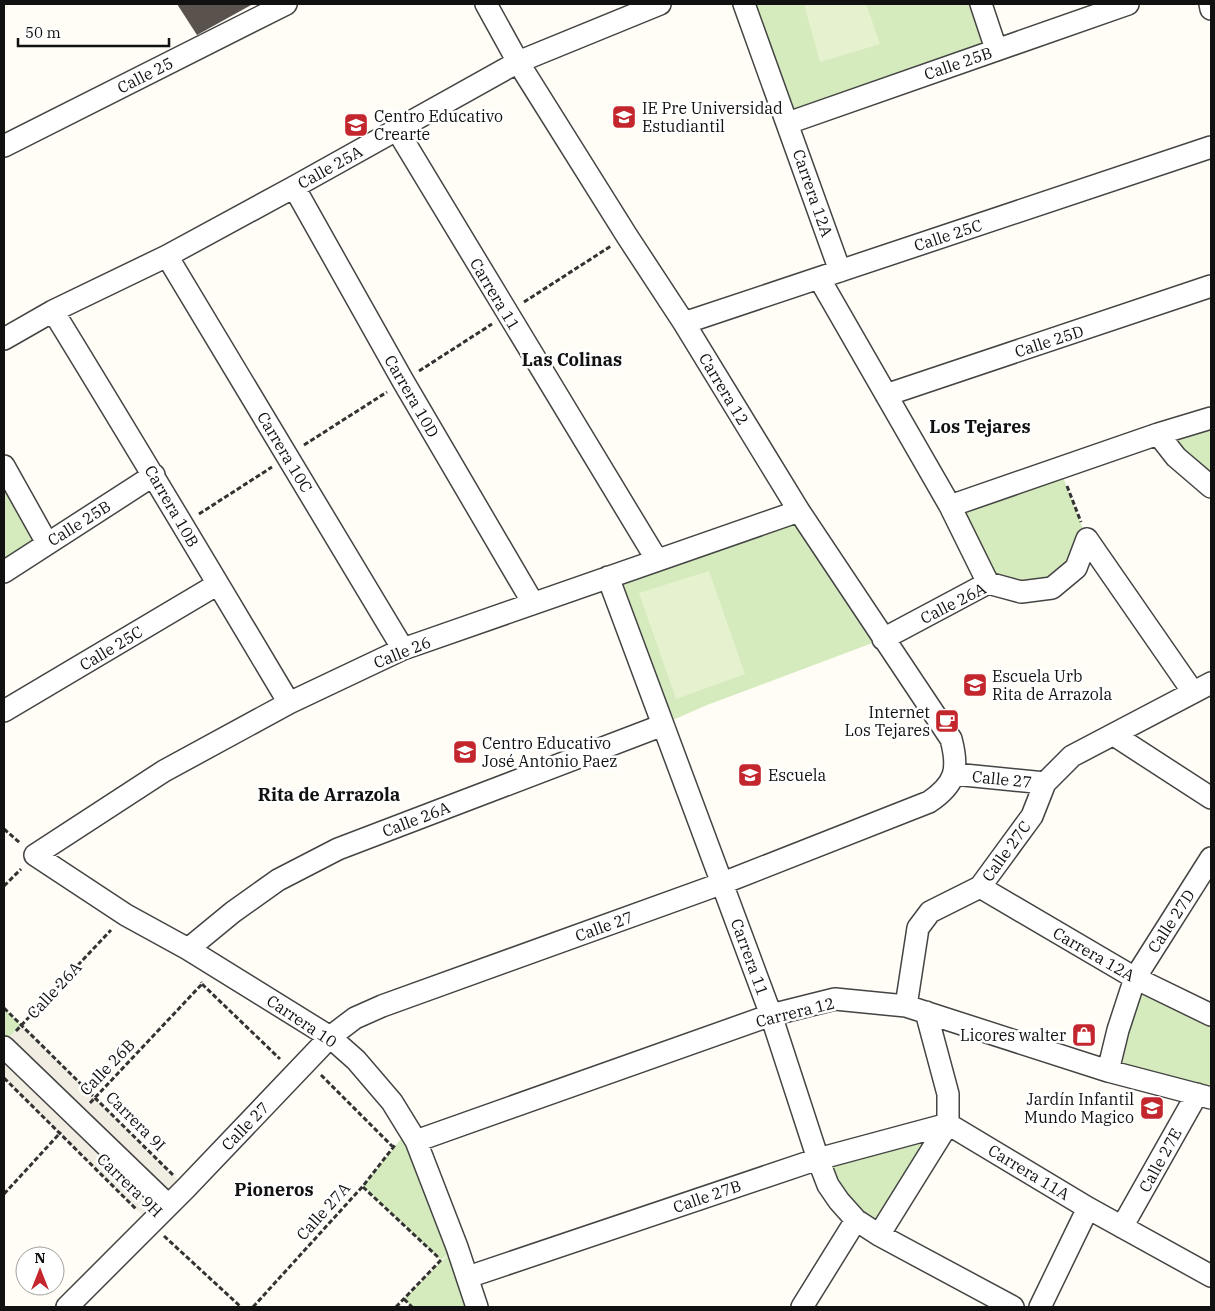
<svg xmlns="http://www.w3.org/2000/svg" width="1215" height="1311" viewBox="0 0 1215 1311" font-family="'IBM Plex Serif',serif">
<style>
.green{fill:#d5ebbd}
.pitch{fill:#e6f2cf}
.plaza{fill:#f1ede2}
.building{fill:#5a524d}
.lines{fill:none;stroke-linecap:round;stroke-linejoin:round}
.minor-casing{stroke:#444;stroke-width:24}
.path{stroke:#333;stroke-width:3;stroke-dasharray:5 2.5;stroke-linecap:butt}
.minor{stroke:#fff;stroke-width:21}
.labels{text-anchor:middle;dominant-baseline:central;stroke-width:5;stroke-linejoin:round;paint-order:stroke}
.street-label{font-size:16px;fill:#111;stroke:#fff}
.poi-label{font-size:16px;fill:#111;stroke:#fff;text-anchor:start}
.neighbourhood-label{font-size:18px;font-weight:bold;fill:#111;stroke:#fff}
</style>
<rect width="100%" height="100%" fill="#fffdf5"/>
<!-- green -->
<path class="green" d="M744,4H981L996,49L788,123Z
M1211,418V485L1158,434Z
M4,466L47,543L4,572Z
M1060,469L1087,539L1052,588L988,583L950,506Z
M799,511L883,639L707,705L673,720L608,577Z
M1135,978L1211,1015V1098L1108,1071Z
M4,1008L21,1025L4,1043Z
M948,1124L879,1235L856,1220L823,1161Z
M409,1129L477,1307H412L404,1299L451,1252L441,1260L363,1186Z"/>
<!-- pitch -->
<path class="pitch" d="M804,4H866L880,44L820,62Z
M709,571L745,674L676,699L639,593Z"/>
<!-- plaza -->
<path class="plaza" d="M21,1025L186,1188L150,1223L4,1078V1043Z"/>
<!-- building -->
<path class="building" d="M177,4H253L197,35Z"/>
<g class="lines">
<defs>
<path id="minor" d="M744,4L840,271
M981,4L996,49
M1210,4L1211,9
M788,123L1128,4
M397,130L657,560
M4,146L286,4
M294,187L403,381L533,603
M167,256L403,649
M819,278L950,506L988,583
M53,311C133,441 211,572 289,703
M684,323L1211,147
M4,339L53,311L167,256L294,187L518,62L660,4
M886,395L1211,286
M1158,434L1176,457L1211,487
M4,466L47,543
M950,506L1158,434L1211,418
M1087,539L1193,692
M4,572L154,475
M608,577L771,1015L818,1159L828,1185L839,1201L856,1220L879,1235L1013,1307
M883,639L988,583L1021,592L1052,588L1076,568L1087,539
M4,711L218,584
M1114,735L1211,798
M954,774L1045,783
M980,887L1135,978L1211,1015
M188,949L233,912L278,880L338,849L663,725
M906,1006L918,928L930,912L980,887L1032,816L1045,783L1072,756L1211,683
M4,1047L168,1205
M1108,1071L1118,1030L1135,978L1211,858
M948,1124L1088,1208L1211,1276
M416,1141L771,1015L835,999L906,1006L1108,1071L1211,1098
M1122,1227L1197,1094
M879,1235L948,1124V1094L926,1012
M468,1277L818,1159L948,1124
M67,1307L186,1188L330,1037L355,1018L382,1006L723,883L929,802C956,784 959,769 951,739L799,511L684,323L627,236L518,62L486,4
M477,1307L457,1247L416,1141L392,1102L356,1060L330,1037L188,949L126,915L35,855L164,771L289,703L403,649L799,511
M802,1307L856,1220
M1040,1307L1088,1208"/>
</defs>
<!-- minor casing -->
<use href="#minor" class="minor-casing"/>
<!-- path -->
<path class="path" d="M524,302L611,246
M419,371L492,324
M304,445L387,392
M1067,486L1081,522
M199,514L272,467
M4,829L20,843
M4,886L21,869
M202,984L280,1059
M4,1008L173,1175
M16,1031L111,930
M321,1075L393,1147
M4,1078L136,1209
M90,1103L202,984L201,982
M363,1187L439,1258
M4,1194L61,1132
M164,1236L241,1307
M404,1299L412,1307
M253,1307L363,1186L395,1145
M396,1307L441,1260"/>
<!-- minor -->
<use href="#minor" class="minor"/>
</g>
<!-- icons -->
<defs>
<symbol id="university-square" viewBox="-11 -11 22 22"><rect x="-9" y="-9" width="18" height="18" rx="4" fill="#c4262e" stroke="#fff"/><path d="M0-5L7-2L0 1L-7-2ZM-4 1L0 2.5L4 1V4Q0 6-4 4Z" fill="#fff"/></symbol>
<symbol id="school-square" viewBox="-11 -11 22 22"><rect x="-9" y="-9" width="18" height="18" rx="4" fill="#c4262e" stroke="#fff"/><path d="M0-5L7-2L0 1L-7-2ZM-4 1L0 2.5L4 1V4Q0 6-4 4Z" fill="#fff"/></symbol>
<symbol id="cafe-square" viewBox="-11 -11 22 22"><rect x="-9" y="-9" width="18" height="18" rx="4" fill="#c4262e" stroke="#fff"/><path d="M-5.5-4.5H6V0H3Q3 3.5 0 3.5H-2.5Q-5.5 3.5-5.5 0ZM3-3.2v2h1.7v-2ZM-6 4.5H4V6H-6Z" fill="#fff"/></symbol>
<symbol id="shop-square" viewBox="-11 -11 22 22"><rect x="-9" y="-9" width="18" height="18" rx="4" fill="#c4262e" stroke="#fff"/><path d="M-5-2.5h2.3a2.7 3.5 0 0 1 5.4 0H5L5.5 6h-11ZM-1.5-2.5h3a1.5 2.3 0 0 0-3 0Z" fill="#fff"/></symbol>
</defs>
<g fill-rule="evenodd">
<use href="#university-square" x="610" y="103" width="28" height="28"/>
<use href="#school-square" x="342" y="111" width="28" height="28"/>
<use href="#school-square" x="961" y="671" width="28" height="28"/>
<use href="#cafe-square" x="933" y="707" width="28" height="28"/>
<use href="#school-square" x="451" y="738" width="28" height="28"/>
<use href="#school-square" x="736" y="761" width="28" height="28"/>
<use href="#shop-square" x="1070" y="1021" width="28" height="28"/>
<use href="#school-square" x="1138" y="1094" width="28" height="28"/>
</g>
<g class="labels">
<!-- street labels -->
<g class="street-label">
<text transform="translate(958 63) rotate(-19)">Calle 25B</text>
<text transform="translate(145 75) rotate(-27)">Calle 25</text>
<text transform="translate(330 167) rotate(-29)">Calle 25A</text>
<text transform="translate(813 193) rotate(71)">Carrera 12A</text>
<text transform="translate(948 235) rotate(-18)">Calle 25C</text>
<text transform="translate(495 294) rotate(59)">Carrera 11</text>
<text transform="translate(1049 341) rotate(-18)">Calle 25D</text>
<text transform="translate(724 389) rotate(59)">Carrera 12</text>
<text transform="translate(412 396) rotate(60)">Carrera 10D</text>
<text transform="translate(285 452) rotate(59)">Carrera 10C</text>
<text transform="translate(172 506) rotate(60)">Carrera 10B</text>
<text transform="translate(79 523) rotate(-32)">Calle 25B</text>
<text transform="translate(953 603) rotate(-27)">Calle 26A</text>
<text transform="translate(111 648) rotate(-31)">Calle 25C</text>
<text transform="translate(402 652) rotate(-22)">Calle 26</text>
<text transform="translate(1002 779) rotate(6)">Calle 27</text>
<text transform="translate(416 819) rotate(-21)">Calle 26A</text>
<text transform="translate(1006 851) rotate(-54)">Calle 27C</text>
<text transform="translate(1171 921) rotate(-57)">Calle 27D</text>
<text transform="translate(604 926) rotate(-20)">Calle 27</text>
<text transform="translate(1094 954) rotate(30)">Carrera 12A</text>
<text transform="translate(750 957) rotate(70)">Carrera 11</text>
<text transform="translate(54 990) rotate(-47)">Calle 26A</text>
<text transform="translate(795 1012) rotate(-14)">Carrera 12</text>
<text transform="translate(302 1021) rotate(34)">Carrera 10</text>
<text transform="translate(107 1067) rotate(-46)">Calle 26B</text>
<text transform="translate(136 1121) rotate(45)">Carrera 9I</text>
<text transform="translate(245 1126) rotate(-46)">Calle 27</text>
<text transform="translate(1160 1160) rotate(-61)">Calle 27E</text>
<text transform="translate(1029 1172) rotate(31)">Carrera 11A</text>
<text transform="translate(130 1185) rotate(44)">Carrera 9H</text>
<text transform="translate(707 1196) rotate(-19)">Calle 27B</text>
<text transform="translate(323 1211) rotate(-48)">Calle 27A</text>
</g>
<!-- poi labels -->
<g class="poi-label">
<text x="642" y="108">IE Pre Universidad<tspan x="642" dy="18">Estudiantil</tspan></text>
<text x="374" y="116">Centro Educativo<tspan x="374" dy="18">Crearte</tspan></text>
<text x="992" y="676">Escuela Urb<tspan x="992" dy="18">Rita de Arrazola</tspan></text>
<text x="930" y="712" text-anchor="end">Internet<tspan x="930" dy="18">Los Tejares</tspan></text>
<text x="482" y="743">Centro Educativo<tspan x="482" dy="18">José Antonio Paez</tspan></text>
<text x="768" y="775">Escuela</text>
<text x="1066" y="1035" text-anchor="end">Licores walter</text>
<text x="1134" y="1099" text-anchor="end">Jardín Infantil<tspan x="1134" dy="18">Mundo Magico</tspan></text>
</g>
<!-- neighbourhood labels -->
<g class="neighbourhood-label">
<text x="572" y="359">Las Colinas</text>
<text x="980" y="426">Los Tejares</text>
<text x="329" y="794">Rita de Arrazola</text>
<text x="274" y="1189">Pioneros</text>
</g>
</g>
<!-- border -->
<rect width="1215" height="1311" fill="none" stroke="#111111" stroke-width="10"/>
<!-- north arrow -->
<g transform="translate(40 1271)"><circle r="24" fill="#ffffff" stroke="#a0a0a0"/>
<path d="M0-4L9 19L0 12L-9 19Z" fill="#c4262e"/>
<text y="-8" font-size="14" font-weight="bold" text-anchor="middle" fill="#111111">N</text>
</g>
<!-- scale -->
<path d="M18 38v8h151v-8" fill="none" stroke="#111111" stroke-width="2.5"/>
<text x="25" y="38" font-size="15" fill="#111111" stroke="#ffffff" stroke-width="4" paint-order="stroke">50 m</text>
</svg>
